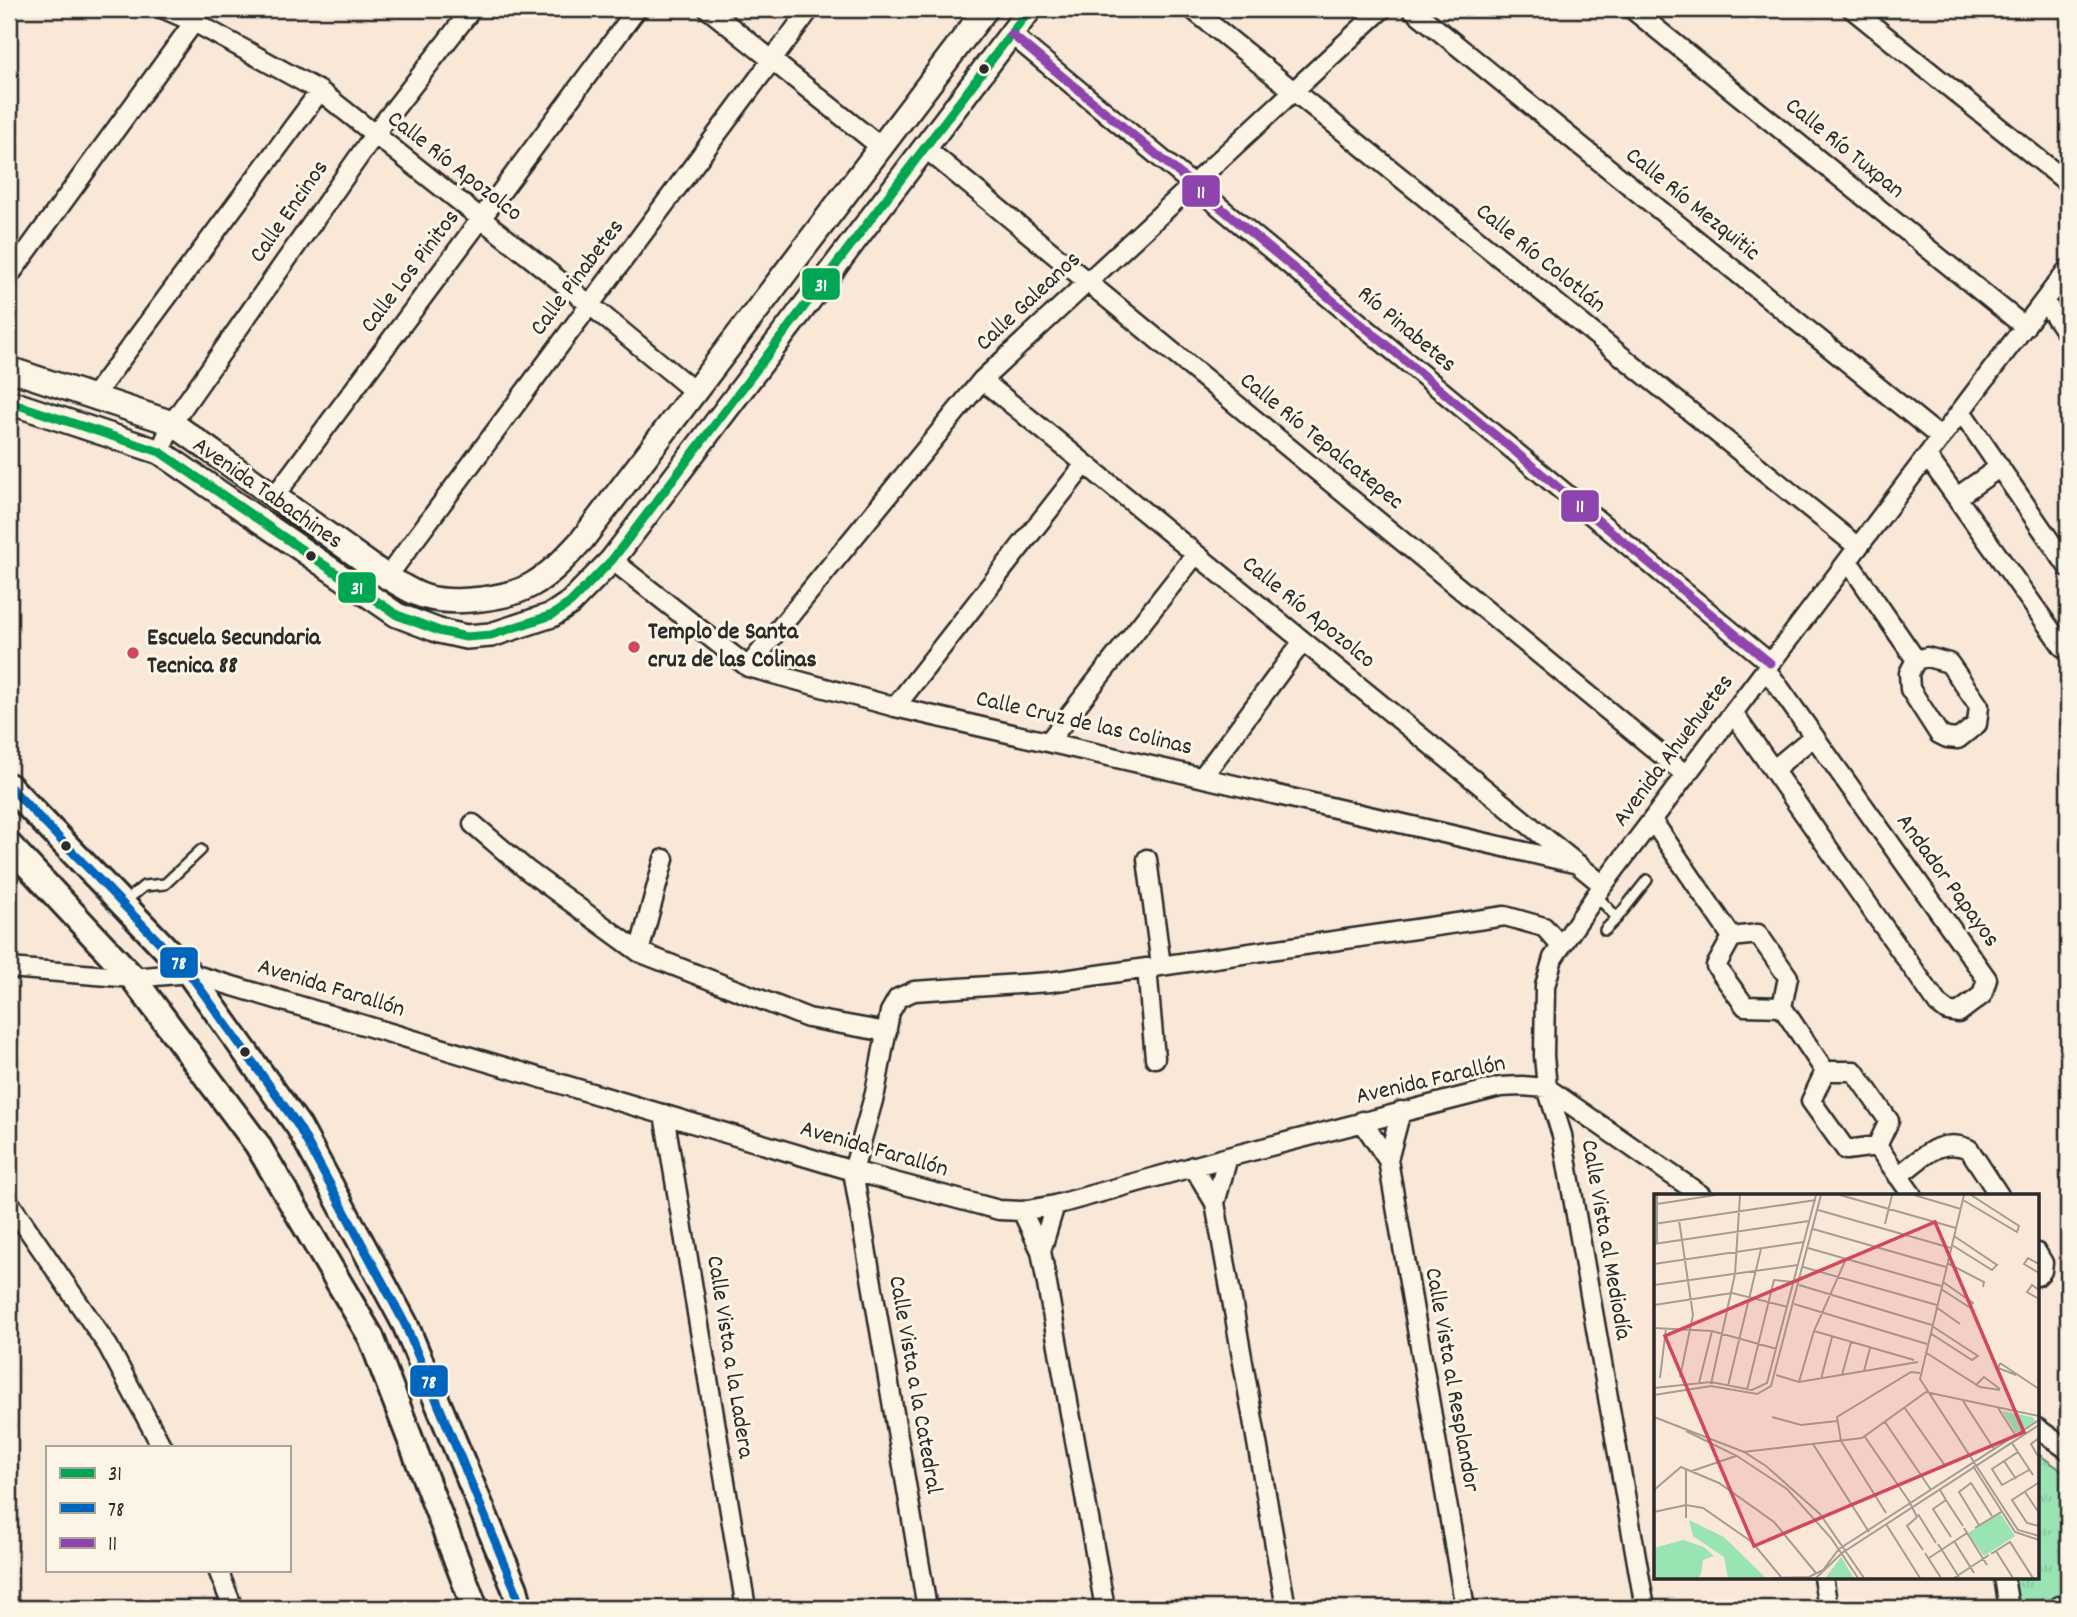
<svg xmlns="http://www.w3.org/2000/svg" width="2077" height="1617" viewBox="0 0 2077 1617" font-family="Dekko,sans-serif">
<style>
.grass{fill:url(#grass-tufts);stroke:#62876f;stroke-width:2}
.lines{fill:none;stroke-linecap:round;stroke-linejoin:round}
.service-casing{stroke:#2b2b2b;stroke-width:14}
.minor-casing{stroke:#2b2b2b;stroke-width:23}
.tertiary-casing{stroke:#2b2b2b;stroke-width:28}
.secondary-casing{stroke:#2b2b2b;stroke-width:30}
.service{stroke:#fcf5e5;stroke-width:9}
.minor{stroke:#fcf5e5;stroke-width:18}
.tertiary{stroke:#fcf5e5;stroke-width:23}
.secondary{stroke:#fcf5e5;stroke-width:24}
.bus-1-casing{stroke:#fcf5e5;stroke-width:14}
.bus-2-casing{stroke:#fcf5e5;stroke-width:14}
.bus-3-casing{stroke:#fcf5e5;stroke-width:14}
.bus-1{stroke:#00a651;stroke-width:9}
.bus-2{stroke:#0065bd;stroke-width:9}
.bus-3{stroke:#8e44ad;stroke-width:9}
.bus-dot{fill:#2b2b2b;stroke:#fcf5e5;stroke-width:2.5}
.poi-dot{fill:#d1495b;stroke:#fcf5e5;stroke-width:2.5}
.labels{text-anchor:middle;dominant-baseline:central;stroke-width:6;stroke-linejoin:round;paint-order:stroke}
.street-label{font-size:24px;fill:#2b2b2b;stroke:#fcf5e5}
.poi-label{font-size:24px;font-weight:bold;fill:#2b2b2b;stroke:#fcf5e5;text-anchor:start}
.inset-road{fill:none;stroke:#a79c93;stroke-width:2}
.view{fill:#d1495b;fill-opacity:0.15;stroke:#d1495b;stroke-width:3.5}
.inset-edge{fill:none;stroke:#2b2b2b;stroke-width:3.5}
.line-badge{stroke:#fcf5e5;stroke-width:2.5}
.badge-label{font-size:19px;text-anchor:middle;font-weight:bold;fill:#fff}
</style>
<defs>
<pattern id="grass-tufts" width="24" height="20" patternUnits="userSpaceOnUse" patternTransform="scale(1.75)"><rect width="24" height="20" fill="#9ae3b3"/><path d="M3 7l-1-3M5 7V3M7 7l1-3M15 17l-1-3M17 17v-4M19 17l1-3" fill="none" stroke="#85c39a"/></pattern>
</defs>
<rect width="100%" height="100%" fill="#f9e7d8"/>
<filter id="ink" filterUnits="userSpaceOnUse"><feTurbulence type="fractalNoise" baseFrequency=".0143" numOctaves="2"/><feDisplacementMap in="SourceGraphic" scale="14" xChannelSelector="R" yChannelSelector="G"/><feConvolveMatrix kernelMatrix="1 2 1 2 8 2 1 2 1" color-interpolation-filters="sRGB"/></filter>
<g filter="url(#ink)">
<!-- grass -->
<path class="grass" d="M2037,1453L2068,1475V1596L2019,1604L2014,1577H2037Z"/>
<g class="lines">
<defs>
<path id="service" d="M1596,895L1617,918L1647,880
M124,902L144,886L165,884L201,850
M1605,930L1617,918"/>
<path id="minor" d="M164,9L194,22L320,91L589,304L695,392
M708,9L882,148
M1192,9L1858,547
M1412,9L1941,438
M1632,9L2025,327
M1852,9L2068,183
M1011,34L1770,663
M925,148L1686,775
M9,276L194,22L201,9
M2044,301L2068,335
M982,380L1603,885
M93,397L320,91
M1961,411L2068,567
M160,452L172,423L374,135L472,9
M1927,456L2063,647L2068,649
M274,497L637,9
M1957,497L2000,467
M612,560L748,667L895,707L1578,864
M1848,561L1916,660
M387,577L810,9
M1927,657L1949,663L1979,706L1977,724L1958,739L1947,738L1939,734L1910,689L1909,673L1916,660Z
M748,667L982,380L1382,9
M895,707L1085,464
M1733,713L1938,1004L1947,1011L1958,1013L1982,995L1987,979L1766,669
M1049,741L1196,554
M1773,770L1814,736
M1203,776L1303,641
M1652,820L1732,937
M473,824L527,870L639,952L808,1018L887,1032
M1147,859L1161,966
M1732,937L1758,934L1788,977L1782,1007L1825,1071
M1732,937L1716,966L1745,1006L1782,1007
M639,952L664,859
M9,968L133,978L189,973L853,1171L999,1210L1022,1211L1055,1205L1228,1157L1500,1087L1522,1086L1547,1088L1701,1195
M1147,968L1155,1058
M1825,1071L1811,1101L1846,1150L1877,1146
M1825,1071H1854L1889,1121L1877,1146
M664,1114L746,1608
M1362,1121L1388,1160L1465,1608
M1877,1146L1912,1195
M1388,1160L1401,1111
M1193,1166L1215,1203L1286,1608
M1898,1176C1922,1159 1938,1136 1969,1149L1999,1195
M9,1202L108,1346L162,1447
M1215,1203L1228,1157
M1022,1211L1041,1251L1105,1608
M1041,1251L1055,1205
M2037,1253L2043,1263L2042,1271L2037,1276
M2037,1428L2068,1450
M218,1570L233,1608
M1823,1577L1828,1608
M2004,1577L2009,1608
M927,1608L853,1171L875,1093L890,1012L898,998L914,991L1050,982L1505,916L1544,927L1561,946
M1645,1608L1562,1135L1547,1088L1544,1056L1545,986L1553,958L1603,885L2068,269"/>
<path id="tertiary" d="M9,369L172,423L387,577C400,584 412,593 426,597C453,605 509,599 533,584C552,573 567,556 582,540L986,9
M9,402L160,452L397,615L439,631L466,637L491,635L552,615L570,603L612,560L1030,9
M2061,1608L2068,1607"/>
<path id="secondary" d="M9,786L189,973L299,1127L405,1324L515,1589L520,1608
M9,845L133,978L257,1144L371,1337L475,1608"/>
</defs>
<!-- service casing -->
<use href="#service" class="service-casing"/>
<!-- minor casing -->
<use href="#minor" class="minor-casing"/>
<!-- tertiary casing -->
<use href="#tertiary" class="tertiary-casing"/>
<!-- secondary casing -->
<use href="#secondary" class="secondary-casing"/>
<!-- service -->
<use href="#service" class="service"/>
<!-- minor -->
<use href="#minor" class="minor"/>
<!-- tertiary -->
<use href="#tertiary" class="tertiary"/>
<!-- secondary -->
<use href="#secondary" class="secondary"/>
<defs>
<path id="bus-1" d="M9,402L160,452L397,615L439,631L466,637L491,635L552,615L570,603L612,560L1030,9"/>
<path id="bus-2" d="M9,786L189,973L299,1127L405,1324L515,1589L520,1608"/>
<path id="bus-3" d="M1011,34L1770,663"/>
</defs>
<!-- bus-1 casing -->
<use href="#bus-1" class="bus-1-casing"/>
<!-- bus-2 casing -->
<use href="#bus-2" class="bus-2-casing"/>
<!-- bus-3 casing -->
<use href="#bus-3" class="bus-3-casing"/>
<!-- bus-1 -->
<use href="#bus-1" class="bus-1"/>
<!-- bus-2 -->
<use href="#bus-2" class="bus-2"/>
<!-- bus-3 -->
<use href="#bus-3" class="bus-3"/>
</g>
</g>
<!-- markers -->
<g class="bus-dot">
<circle cx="984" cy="69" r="6"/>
<circle cx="311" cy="556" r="6"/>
<circle cx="66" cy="846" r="6"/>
<circle cx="245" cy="1052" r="6"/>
</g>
<g class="poi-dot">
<circle cx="634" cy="647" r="7"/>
<circle cx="133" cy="653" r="7"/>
</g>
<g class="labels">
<!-- street labels -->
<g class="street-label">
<text transform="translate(1844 149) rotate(39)">Calle Río Tuxpan</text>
<text transform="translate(454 167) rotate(38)">Calle Río Apozolco</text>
<text transform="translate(1692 205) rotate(39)">Calle Río Mezquitic</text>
<text transform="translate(290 212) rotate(-55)">Calle Encinos</text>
<text transform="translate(1540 259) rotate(39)">Calle Río Colotlán</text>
<text transform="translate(411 272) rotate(-53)">Calle Los Pinitos</text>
<text transform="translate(578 278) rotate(-53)">Calle Pinabetes</text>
<text transform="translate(1029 302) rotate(-43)">Calle Galeanos</text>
<text transform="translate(1406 330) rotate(40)">Río Pinabetes</text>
<text transform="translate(1321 442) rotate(39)">Calle Río Tepalcatepec</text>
<text transform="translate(267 494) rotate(35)">Avenida Tabachines</text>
<text transform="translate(1308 613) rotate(39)">Calle Río Apozolco</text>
<text transform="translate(1084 724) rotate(13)">Calle Cruz de las Colinas</text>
<text transform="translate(1674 751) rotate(-53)">Avenida Ahuehuetes</text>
<text transform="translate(1947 881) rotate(54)">Andador Papayos</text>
<text transform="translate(331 989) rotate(17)">Avenida Farallón</text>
<text transform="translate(1431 1081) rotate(-13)">Avenida Farallón</text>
<text transform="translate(874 1150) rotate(16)">Avenida Farallón</text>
<text transform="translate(1605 1240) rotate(80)">Calle Vista al Mediodía</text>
<text transform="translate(729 1357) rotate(81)">Calle Vista a la Ladera</text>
<text transform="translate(1451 1380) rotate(80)">Calle Vista al Resplandor</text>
<text transform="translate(914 1385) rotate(80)">Calle Vista a la Catedral</text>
</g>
<!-- poi labels -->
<g class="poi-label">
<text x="648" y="633">Templo de Santa<tspan x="648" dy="28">cruz de las Colinas</tspan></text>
<text x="147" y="639">Escuela Secundaria<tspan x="147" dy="28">Tecnica 88</tspan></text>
</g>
</g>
<!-- overview -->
<g transform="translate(1654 1194)">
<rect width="385" height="385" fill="#f9e7d8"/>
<path d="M348,217L378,223L381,227L362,239ZM346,319L361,342L330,362L314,339ZM35,326L70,343L112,384H74L70,363L39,342ZM29,346L50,353L60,362L49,366L47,380L44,384H0V354ZM187,363L200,384H171L173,382Z" fill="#9ae3b3"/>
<path class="inset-road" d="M186,1L302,34M260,1L307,15M310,1L266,185L364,336L385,342M309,6L363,38L365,32L317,1M3,10L62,1M164,16L297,54M25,26L39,121L26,183M0,30L162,6M231,30L238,1M159,35L292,73M3,49V1M0,50L155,27M298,51L338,76L343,71L300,42M154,54L287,92M293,69L330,88L329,93M0,70L150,48M385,70L374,64L370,70L385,79M149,73L283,111M0,91L144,71M145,91L278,131M287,95L315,113L319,109L289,88M385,96L378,91L373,98L385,105M140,110L273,150M0,111L78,99L134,113M282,113L306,130M0,134L58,137L123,155M160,137L260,166M276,139L318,166L324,162L278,132M271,158L326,193L346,196M346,169L385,195M346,169L344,174L362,181M210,177L216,154M122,181L145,188L264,168M188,181L197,148M6,184L12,134M167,185L178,143M145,188L160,137L192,65M45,189L58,137M57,190L81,80L86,1M323,190L330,183L346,195M74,192L107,55M0,194L57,188L98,196L113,189L162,1M93,196L120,86L140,88M0,201L57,192L103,200L117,192L167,1M309,207L340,255M250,213L292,273M344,214L362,242M0,223L90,258L112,272L166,320L210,384M118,223L147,231L183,227M231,228L277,296M32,237L83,262L133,295L177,344L204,384M211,243L255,307L263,323L253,332L269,356M385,244L377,250L385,264M358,249L379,281M159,250L215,338M89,258L208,244L272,198L385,222M364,258L338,275L348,291L375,276M350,267L362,285M319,272L361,338L385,346M32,275V324M38,277L82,262M384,289L358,306L373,329L385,332M0,296L27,273L65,289L120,328L162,379M286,296L292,306L279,315L297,343M371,298L385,319M292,306L309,332M0,318L32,311L49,314L98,348L127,383M232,319L187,247L183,223L257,178L266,179M264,320L282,349M232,330L266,384M325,331L305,298L317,289L338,322M310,334L333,371M321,334L347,318M300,347L320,379M284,350L305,383M342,357L359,384M271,359L287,384M337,360L356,348L379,384M275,364L313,339M118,384L155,383L169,376L185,355L385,226M162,384L188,359L385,231M300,384L335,361"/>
<path class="view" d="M281,28L370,238L100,352L11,142Z"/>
<rect width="385" height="385" class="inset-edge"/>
</g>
<g class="line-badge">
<rect x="1181" y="174" width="40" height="34" rx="7" fill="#8e44ad"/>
<rect x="801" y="267" width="40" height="34" rx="7" fill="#00a651"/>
<rect x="1560" y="489" width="40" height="34" rx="7" fill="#8e44ad"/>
<rect x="337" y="571" width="40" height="33" rx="7" fill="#00a651"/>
<rect x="159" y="946" width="40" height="33" rx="7" fill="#0065bd"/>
<rect x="409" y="1364" width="40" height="34" rx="7" fill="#0065bd"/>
</g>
<g class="badge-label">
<text x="1201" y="198">11</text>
<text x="821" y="291">31</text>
<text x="1580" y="512">11</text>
<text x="357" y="594">31</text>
<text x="179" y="969">78</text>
<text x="429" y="1388">78</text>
</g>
<!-- margin -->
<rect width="2077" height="1617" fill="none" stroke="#fcf5e5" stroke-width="35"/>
<rect x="18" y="18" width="2042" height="1582" fill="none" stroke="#2b2b2b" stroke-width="2.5" filter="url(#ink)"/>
<!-- legend -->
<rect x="46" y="1446" width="245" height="126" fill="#fcf5e5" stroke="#a8a49b" stroke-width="2"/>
<rect x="60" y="1468" width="35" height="10" fill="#00a651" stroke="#a8a49b" stroke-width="2"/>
<text x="108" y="1480" font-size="21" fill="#2b2b2b">31</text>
<rect x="60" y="1503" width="35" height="10" fill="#0065bd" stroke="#a8a49b" stroke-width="2"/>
<text x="108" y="1516" font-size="21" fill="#2b2b2b">78</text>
<rect x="60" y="1538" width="35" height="10" fill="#8e44ad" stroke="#a8a49b" stroke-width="2"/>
<text x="108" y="1550" font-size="21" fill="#2b2b2b">11</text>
</svg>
